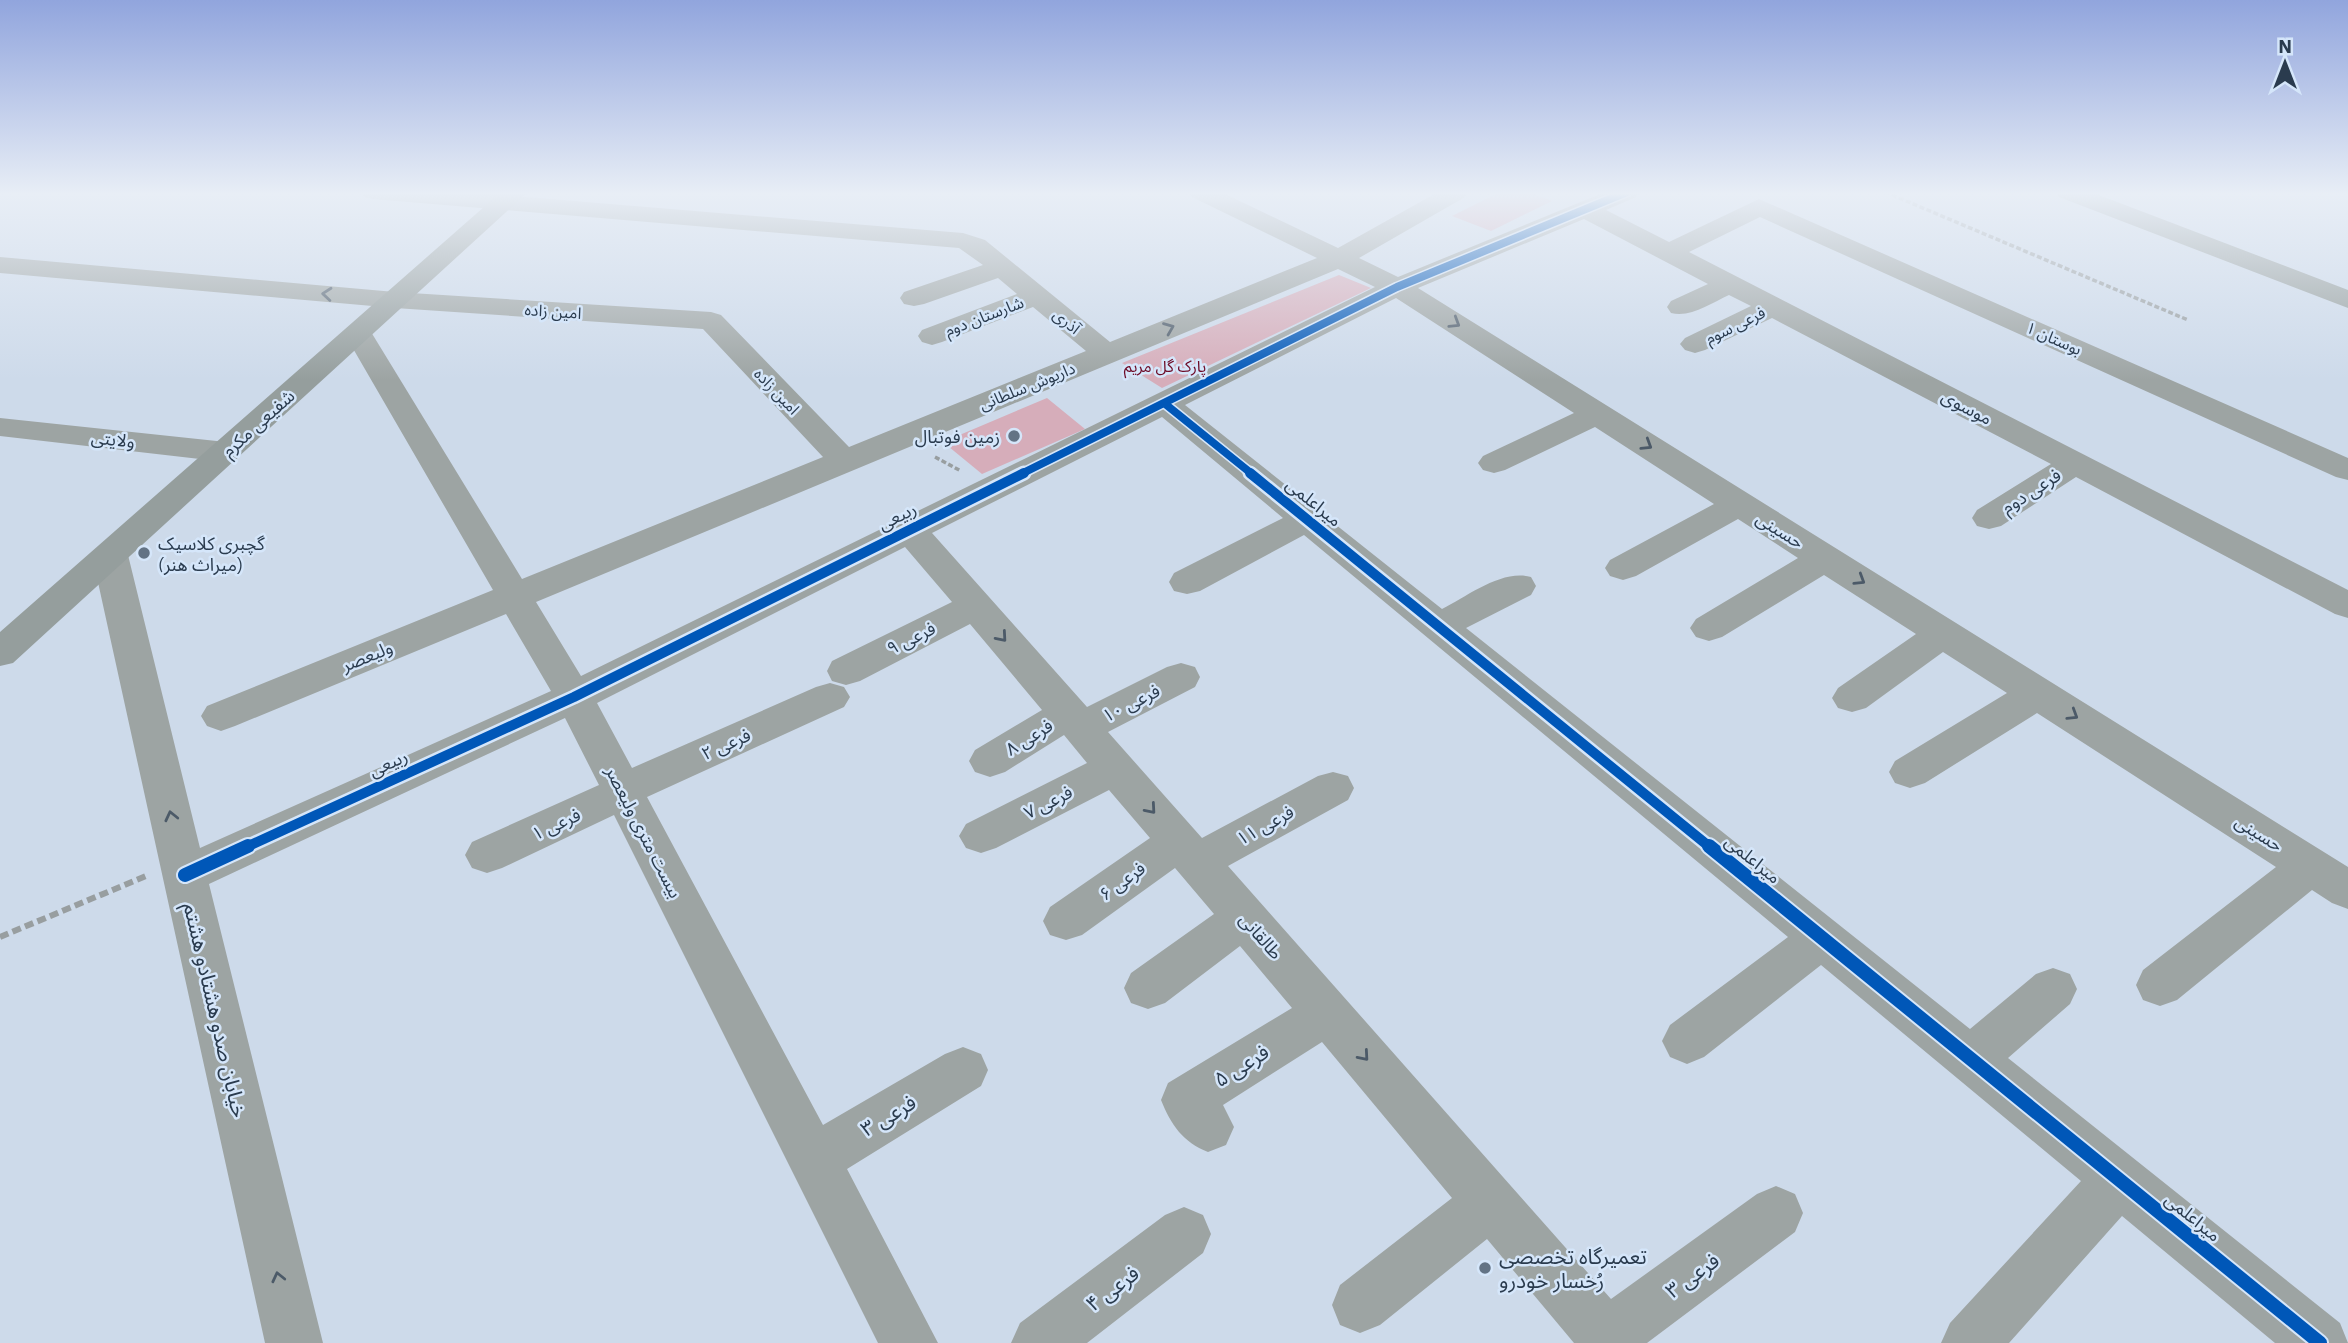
<svg xmlns="http://www.w3.org/2000/svg" width="2348" height="1343" viewBox="0 0 2348 1343" font-family="'IBM Plex Sans','Noto Sans Arabic',sans-serif">
<style>
.green{fill:#d6adba}
.lines{fill:none;stroke-linecap:round;stroke-linejoin:round}
.path-far1{stroke:#989ea0;stroke-width:3.5;stroke-dasharray:5 2.5;stroke-linecap:butt}
.path{stroke:#989ea0;stroke-width:6;stroke-dasharray:9 4.5;stroke-linecap:butt}
.minor{fill:#9da4a3;fill-rule:evenodd}
.major{fill:#959e9d;fill-rule:evenodd}
.cycleway-far2-casing{stroke:#d5e6fa;stroke-width:11}
.cycleway-far1-casing{stroke:#d5e6fa;stroke-width:15}
.cycleway-casing{stroke:#d5e6fa;stroke-width:18}
.cycleway-far2{stroke:#0057b8;stroke-width:8}
.cycleway-far1{stroke:#0057b8;stroke-width:10}
.cycleway{stroke:#0057b8;stroke-width:14}
.oneway{stroke:#4c5a68}
.poi-dot{fill:#637385;stroke:#d5e6fa;stroke-width:2.5}
.labels{text-anchor:middle;dominant-baseline:central;stroke-width:5;stroke-linejoin:round;paint-order:stroke}
.far-street-label{font-size:16px;fill:#2a3b4e;stroke:#d5e6fa}
.far-park-label{font-size:16px;fill:#6d0b27;stroke:#d5e6fa}
.street-label{font-size:18px;fill:#2a3b4e;stroke:#d5e6fa}
.poi-label{font-size:18px;fill:#2a3b4e;stroke:#d5e6fa;text-anchor:end}
.near-street-label{font-size:21px;fill:#2a3b4e;stroke:#d5e6fa}
.near-poi-label{font-size:21px;fill:#2a3b4e;stroke:#d5e6fa;text-anchor:start}
</style>
<rect width="100%" height="100%" fill="#cddaea"/>
<!-- green -->
<path class="green" d="M1500,192H1528L1552,201L1491,231L1452,216Z
M1339,275L1371,288L1162,388L1122,363Z
M1047,398L1085,429L982,474L943,442Z"/>
<g class="lines">
<!-- path-far1 -->
<path class="path-far1" d="M1885,192L2188,320
M935,457L961,471"/>
<!-- path -->
<path class="path" d="M0,937L146,876"/>
<!-- minor -->
<path class="minor" d="M361,192H464L963,233L985,240L1110,342L1317,258L1192,197L1189,192H1221L1338,248L1438,192H1468L1465,197L1359,258L1398,277L1605,192H1639L1636,197L1606,210L1669,242L1759,199L2348,458V480L2336,477L1760,217L1689,252L2348,590V618L2335,614L2076,477L2001,526L1989,529L1977,526L1972,518L1977,510L2051,464L1772,318L1705,350L1695,353L1685,350L1680,344L1685,338L1751,306L1729,295C1711,303 1691,318 1671,313L1667,307L1671,301L1708,284L1584,219L1418,288L2348,867V909L2332,903L2312,890L2177,1000L2160,1006L2143,1000L2136,985L2143,970L2276,867L2037,713L1925,783L1910,788L1895,783L1889,772L1895,761L2007,693L1943,652L1866,708L1852,712L1838,708L1832,698L1838,688L1916,634L1824,575L1722,637L1709,641L1696,637L1690,628L1696,619L1798,558L1738,519L1636,576L1623,580L1610,576L1605,568L1610,560L1714,504L1595,427L1505,470L1494,473L1483,470L1478,463L1483,456L1574,413L1396,298L1185,405L1442,609C1468,596 1502,569 1531,577L1536,586L1531,595L1466,628L1970,1029L2036,974L2053,968L2070,974L2077,989L2070,1004L2008,1058L2340,1323L2348,1343H2275L2122,1216L2009,1343H1941L1950,1323L2081,1181L1821,965L1704,1057L1687,1064L1670,1057L1662,1041L1670,1025L1788,937L1304,535L1200,591L1187,594L1174,591L1169,582L1174,573L1283,518L1162,417L932,533L1087,707L1167,667L1181,663L1195,667L1200,677L1195,687L1108,732L1202,838L1318,776L1333,772L1348,776L1354,788L1348,800L1228,866L1611,1299L1757,1194L1776,1186L1795,1194L1803,1213L1795,1232L1647,1343H1574L1487,1239L1380,1325L1360,1333L1340,1325L1332,1305L1340,1285L1452,1198L1322,1042L1223,1105L1234,1127L1226,1145L1208,1152C1183,1142 1171,1125 1161,1100L1168,1083L1292,1008L1240,946L1165,1003L1148,1009L1131,1003L1124,988L1131,973L1214,914L1175,868L1082,935L1066,940L1050,935L1043,921L1050,907L1150,838L1109,790L996,848L981,853L966,848L959,836L966,824L1087,763L1064,735L1005,772L990,777L975,772L969,761L975,750L1042,710L970,624L860,681L846,685L832,681L827,671L832,661L952,602L905,547L597,703L632,768L816,687L830,683L844,687L850,697L844,707L647,797L823,1125L945,1054L963,1047L981,1054L988,1070L981,1086L847,1169L938,1343H878L614,815L502,868L487,873L472,868L465,855L472,842L599,785L565,718L209,884L323,1343H265L92,555L98,547L110,543L122,547L128,555L200,848L551,691L506,614L235,726L221,731L207,726L201,716L207,706L493,590L344,333L348,327L358,324L368,327L522,579L823,457L703,329L395,308L0,273V257L395,292L711,312L721,315L849,447L1086,351L1033,307L942,342L932,345L922,342L918,336L922,330L1017,294L998,278L924,304L914,306L904,304L900,298L904,292L983,265L959,248L373,199L364,197ZM1338,269L1375,287L581,676L536,602Z
M0,418L226,442L237,445L242,452L237,459L226,462L0,436Z
M1184,1207L1203,1215L1211,1234L1203,1253L1087,1343H1011L1020,1323L1165,1215Z"/>
<!-- major -->
<path class="major" d="M501,192H528L13,663L0,666V632Z
M2056,192H2091L2348,290V308L2059,197Z"/>
<defs>
<path id="cycleway-far2" d="M1164,403L1252,474
M1021,474L1397,287L1627,192"/>
<path id="cycleway-far1" d="M1250,473L1711,848
M244,848L574,697L1024,473"/>
<path id="cycleway" d="M1709,846L2320,1343
M185,875L248,846"/>
</defs>
<!-- cycleway-far2 casing -->
<use href="#cycleway-far2" class="cycleway-far2-casing"/>
<!-- cycleway-far1 casing -->
<use href="#cycleway-far1" class="cycleway-far1-casing"/>
<!-- cycleway casing -->
<use href="#cycleway" class="cycleway-casing"/>
<!-- cycleway-far2 -->
<use href="#cycleway-far2" class="cycleway-far2"/>
<!-- cycleway-far1 -->
<use href="#cycleway-far1" class="cycleway-far1"/>
<!-- cycleway -->
<use href="#cycleway" class="cycleway"/>
</g>
<!-- one-way arrows -->
<defs><path id="oneway-chevron" d="M-2-3.5L2.5 0L-2 3.5" fill="none" stroke-width="1.6" stroke-linecap="round" stroke-linejoin="round" transform="scale(1.75)"/></defs>
<g class="oneway">
<use href="#oneway-chevron" transform="translate(327 294) rotate(-175)"/>
<use href="#oneway-chevron" transform="translate(1455 323) rotate(32)"/>
<use href="#oneway-chevron" transform="translate(1169 328) rotate(-22)"/>
<use href="#oneway-chevron" transform="translate(1647 445) rotate(32)"/>
<use href="#oneway-chevron" transform="translate(1860 580) rotate(32)"/>
<use href="#oneway-chevron" transform="translate(1002 637) rotate(49)"/>
<use href="#oneway-chevron" transform="translate(2073 715) rotate(32)"/>
<use href="#oneway-chevron" transform="translate(1151 809) rotate(49)"/>
<use href="#oneway-chevron" transform="translate(171 816) rotate(-103)"/>
<use href="#oneway-chevron" transform="translate(1364 1056) rotate(49)"/>
<use href="#oneway-chevron" transform="translate(278 1277) rotate(-103)"/>
</g>
<!-- sky -->
<linearGradient id="sky" x2="0" y2="1"><stop stop-color="#91a5dd"/><stop offset="0.51" stop-color="#e8eef6"/><stop offset="1" stop-color="#e8eef6" stop-opacity="0"/></linearGradient>
<rect width="2348" height="380" fill="url(#sky)"/>
<!-- markers -->
<g class="poi-dot">
<circle cx="1014" cy="436" r="7"/>
<circle cx="144" cy="553" r="7"/>
<circle cx="1485" cy="1268" r="7"/>
</g>
<g class="labels">
<!-- far-street labels -->
<g class="far-street-label">
<text transform="translate(553 311) rotate(4)">امين زاده</text>
<text transform="translate(984 316) rotate(-21)">شارستان دوم</text>
<text transform="translate(1067 321) rotate(39)">آذری</text>
<text transform="translate(1735 325) rotate(-26)">فرعی سوم</text>
<text transform="translate(2054 338) rotate(24)">بوستان ۱</text>
<text transform="translate(1027 386) rotate(-22)">داریوش سلطانی</text>
<text transform="translate(777 391) rotate(46)">امین زاده</text>
</g>
<!-- far-park labels -->
<g class="far-park-label">
<text x="1165" y="366">پارک گل مریم</text>
</g>
<!-- street labels -->
<g class="street-label">
<text transform="translate(1967 407) rotate(28)">موسوی</text>
<text transform="translate(258 423) rotate(-42)">شفیعی مکرم</text>
<text transform="translate(113 439) rotate(6)">ولایتی</text>
<text transform="translate(2031 491) rotate(-33)">فرعی دوم</text>
<text transform="translate(1314 502) rotate(39)">میراعلمی</text>
<text transform="translate(897 516) rotate(-27)">ربیعی</text>
<text transform="translate(1780 530) rotate(32)">حسینی</text>
<text transform="translate(911 638) rotate(-26)">فرعی ۹</text>
<text transform="translate(367 656) rotate(-22)">ولیعصر</text>
<text transform="translate(1131 703) rotate(-27)">فرعی ۱۰</text>
<text transform="translate(1029 737) rotate(-32)">فرعی ۸</text>
<text transform="translate(726 744) rotate(-24)">فرعی ۲</text>
<text transform="translate(388 763) rotate(-25)">ربیعی</text>
<text transform="translate(1048 802) rotate(-27)">فرعی ۷</text>
<text transform="translate(556 824) rotate(-25)">فرعی ۱</text>
<text transform="translate(1265 825) rotate(-29)">فرعی ۱۱</text>
<text transform="translate(644 832) rotate(63)">بیست متری ولیعصر</text>
<text transform="translate(2259 833) rotate(32)">حسینی</text>
<text transform="translate(1753 859) rotate(39)">میراعلمی</text>
<text transform="translate(1122 881) rotate(-36)">فرعی ۶</text>
<text transform="translate(1261 936) rotate(49)">طالقانی</text>
<text transform="translate(2193 1217) rotate(39)">میراعلمی</text>
</g>
<!-- poi labels -->
<g class="poi-label">
<text x="1000" y="436">زمین فوتبال</text>
<text x="158" y="543" text-anchor="start">گچبری کلاسیک<tspan x="158" dy="21">(میراث هنر)</tspan></text>
</g>
<!-- near-street labels -->
<g class="near-street-label">
<text transform="translate(216 1010) rotate(77)">خیابان صدو هشتادو هشتم</text>
<text transform="translate(1241 1065) rotate(-32)">فرعی ۵</text>
<text transform="translate(888 1115) rotate(-31)">فرعی ۳</text>
<text transform="translate(1692 1275) rotate(-36)">فرعی ۳</text>
<text transform="translate(1112 1288) rotate(-37)">فرعی ۴</text>
</g>
<!-- near-poi labels -->
<g class="near-poi-label">
<text x="1499" y="1256">تعمیرگاه تخصصی<tspan x="1499" dy="24">رُخسار خودرو</tspan></text>
</g>
</g>
<!-- north arrow -->
<g transform="translate(2285 63)" stroke="#d5e6fa" stroke-width="5" paint-order="stroke">
<path d="M0-5L12 26L0 18L-12 26Z" fill="#2a3b4e"/>
<text y="-10" font-size="19" font-weight="bold" text-anchor="middle" fill="#2a3b4e">N</text>
</g>
</svg>
